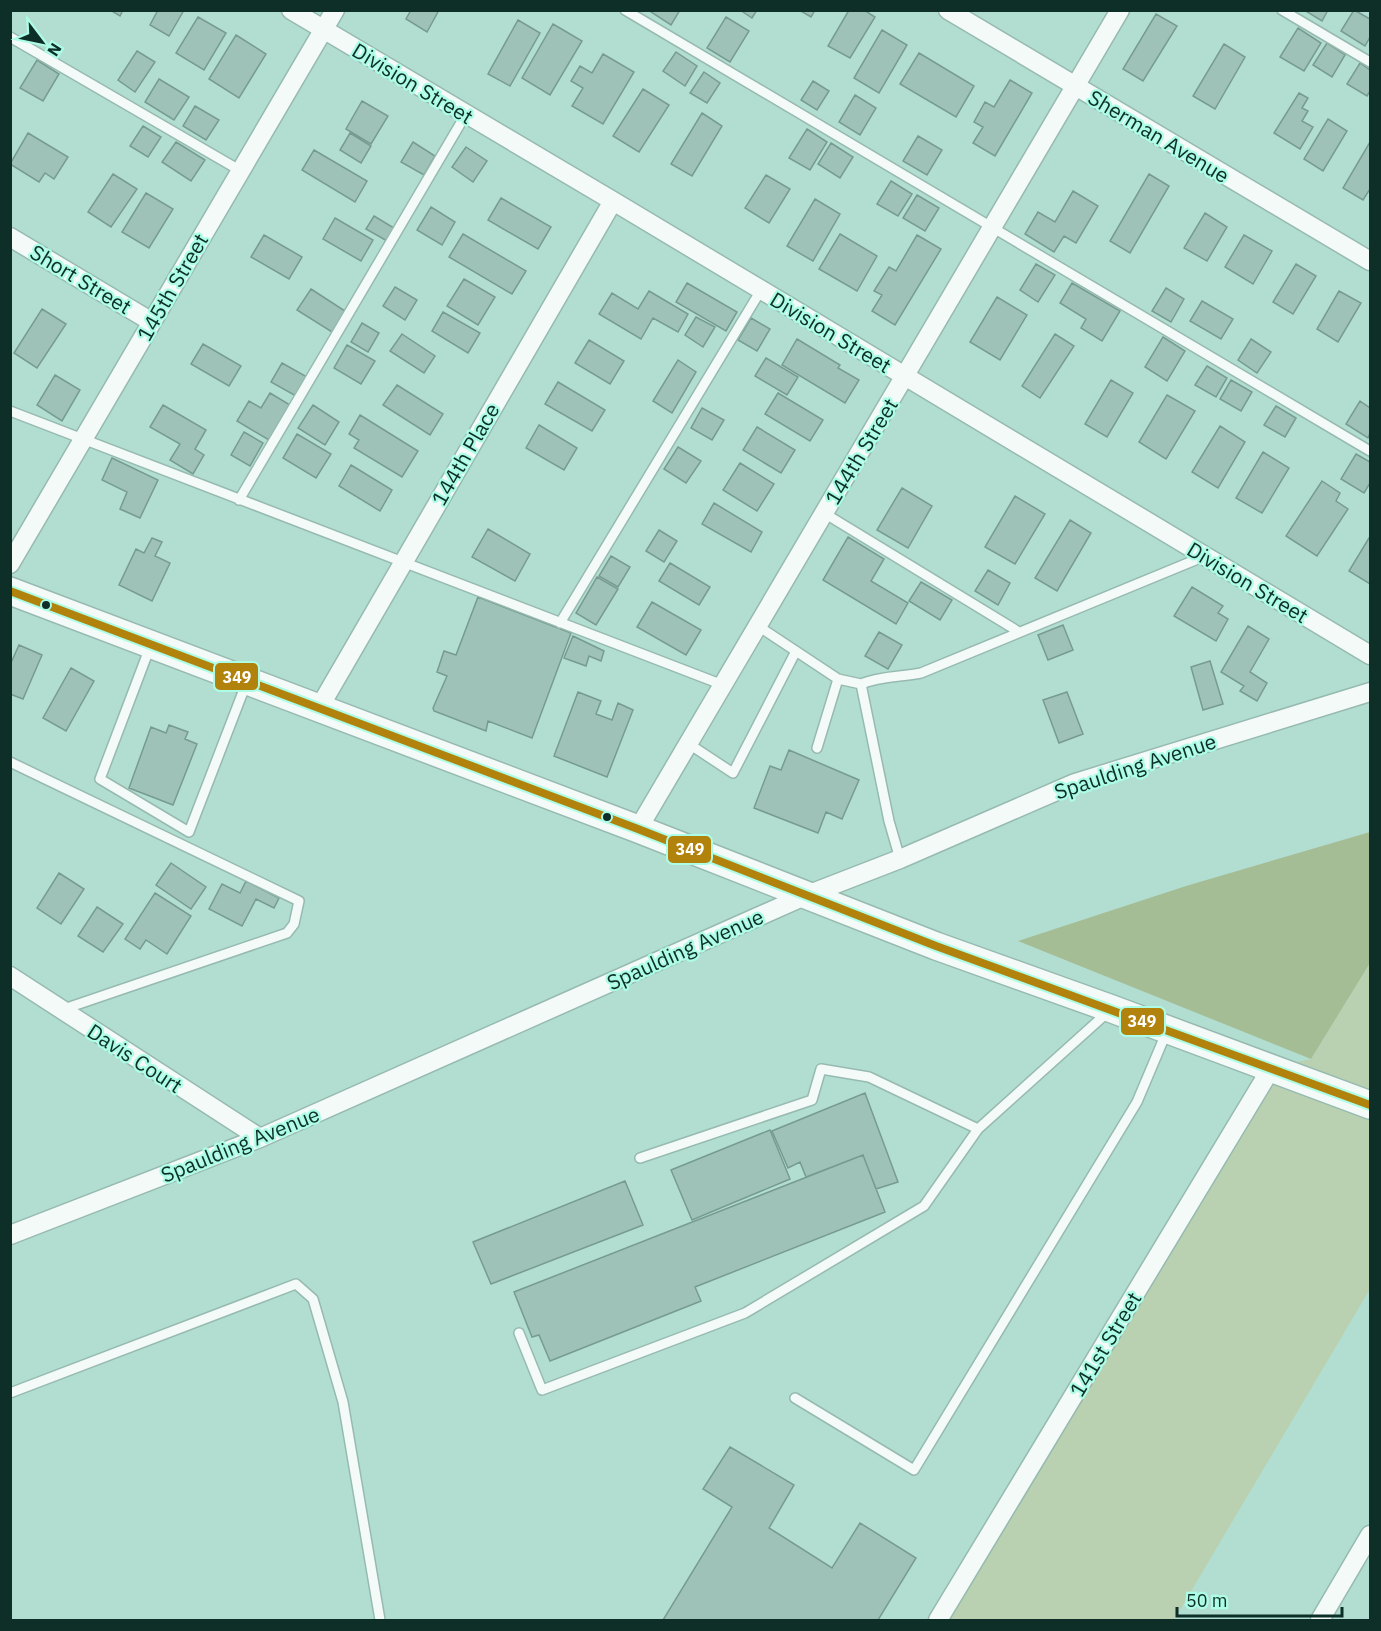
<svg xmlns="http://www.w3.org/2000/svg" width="1381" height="1631" viewBox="0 0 1381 1631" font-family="'IBM Plex Sans',sans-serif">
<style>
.green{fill:#b9d0b1}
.forest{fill:#a5bd95}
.building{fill:#9fc2b8;stroke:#779b91;stroke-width:1.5}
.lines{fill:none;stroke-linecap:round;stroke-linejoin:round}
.lane-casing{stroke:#97bab0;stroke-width:12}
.street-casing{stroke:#97bab0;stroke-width:21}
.secondary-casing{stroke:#97bab0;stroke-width:30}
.lane{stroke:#f3faf8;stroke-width:9}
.street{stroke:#f3faf8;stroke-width:18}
.secondary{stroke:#f3faf8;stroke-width:27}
.bus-1-casing{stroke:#adfde6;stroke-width:12}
.bus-1{stroke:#b1820c;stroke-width:8}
.bus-dot{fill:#0d2f27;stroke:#adfde6;stroke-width:2}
.labels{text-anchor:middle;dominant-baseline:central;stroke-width:4.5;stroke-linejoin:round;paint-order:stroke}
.street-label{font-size:21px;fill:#0d2f27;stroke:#adfde6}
.line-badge{stroke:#adfde6;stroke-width:2}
.badge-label{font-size:16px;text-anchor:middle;font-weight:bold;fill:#fff}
</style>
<rect width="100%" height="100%" fill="#b2ded1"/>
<!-- green -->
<path class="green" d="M1370,963V1289L1174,1620H938L1272,1067L1311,1059Z"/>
<!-- forest -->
<path class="forest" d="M1370,832V963L1311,1059L1018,941L1186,886Z"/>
<!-- building -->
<path class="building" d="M110,10H123L120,16Z
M158,10H184L169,36L150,25Z
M411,10H439L427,32L406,19Z
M648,10H680L671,25Z
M740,10H757L752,18Z
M799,10H815L811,17Z
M849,10H864L875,17L850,58L828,46Z
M1304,10H1328L1322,21Z
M1354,10L1370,19V37L1365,46L1341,31Z
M1156,14L1177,26L1143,81L1123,69Z
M198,17L226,33L204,70L176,53Z
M726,17L749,31L730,62L707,48Z
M518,20L540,33L510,86L488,74Z
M553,24L582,41L550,95L522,78Z
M1298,28L1321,43L1304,71L1280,57Z
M882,30L907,45L879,93L854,78Z
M236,35L266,54L239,98L209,79Z
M1327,43L1345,55L1332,77L1313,65Z
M1224,44L1245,57L1215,109L1193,96Z
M137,51L155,62L135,92L118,80Z
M676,52L697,66L685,86L663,71Z
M919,53L974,86L956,117L900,84Z
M603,54L634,72L603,124L572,106L583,88L571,81L580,66L592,73Z
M37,60L59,74L43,101L20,88Z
M1360,63L1370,70V91L1367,96L1347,84Z
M704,72L720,83L707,103L690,93Z
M159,79L189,97L174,120L145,102Z
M1010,80L1032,93L995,156L973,143L983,127L974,122L985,102L994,107Z
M813,81L829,91L817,110L801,100Z
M643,89L669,105L639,152L613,136Z
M1299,93L1308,98L1302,108L1308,111L1302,121L1313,127L1300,149L1274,133Z
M855,95L876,108L860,135L839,122Z
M362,101L388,116L371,144L346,129Z
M195,106L219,120L206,140L183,126Z
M702,113L722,126L692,176L671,164Z
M1328,119L1347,131L1323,171L1304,159Z
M143,126L161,137L148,157L130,146Z
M807,129L827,142L810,170L789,158Z
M28,133L68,157L54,179L45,173L39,182L10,164Z
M350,133L371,146L361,163L340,150Z
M918,136L942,150L927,175L903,161Z
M176,142L205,160L191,181L162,162Z
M413,142L435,156L424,175L401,162Z
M1370,142V189L1363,200L1343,188Z
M831,143L853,157L840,178L818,164Z
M466,147L487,161L473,182L452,167Z
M314,150L367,181L355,202L302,170Z
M113,174L137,189L111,227L88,212Z
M1149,174L1169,186L1130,253L1110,241Z
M766,175L790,189L769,223L745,208Z
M891,181L912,194L898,216L877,204Z
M1073,191L1098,206L1076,243L1064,236L1054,252L1025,234L1038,212L1055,222Z
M146,193L173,209L149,248L122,232Z
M917,195L939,208L925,231L903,218Z
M501,198L551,227L538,249L488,220Z
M815,199L840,214L813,261L787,246Z
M431,207L455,222L442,245L417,230Z
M1205,213L1227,227L1207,261L1184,248Z
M374,216L394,228L387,241L366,229Z
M335,218L373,240L361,261L323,239Z
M463,234L526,271L512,294L449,257Z
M840,234L877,256L857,291L819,269Z
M264,235L302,257L289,279L251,257Z
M917,235L941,249L895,325L872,311L882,295L874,291L889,267L896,271Z
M1244,235L1272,251L1253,284L1225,267Z
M1036,264L1055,275L1038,302L1020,290Z
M1296,264L1316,276L1293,314L1273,302Z
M464,279L495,297L478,325L447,306Z
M687,283L737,312L726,331L676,302Z
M1072,283L1120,311L1102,341L1081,328L1086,319L1060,303Z
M395,287L417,300L405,320L383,306Z
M1166,288L1184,299L1171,322L1152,311Z
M311,289L345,311L332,332L297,310Z
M649,291L688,314L678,332L653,318L641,339L599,314L612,293L638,309Z
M1339,291L1361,303L1338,342L1317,329Z
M997,297L1027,315L1000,360L970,342Z
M1202,301L1233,319L1221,339L1190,321Z
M42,309L66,324L37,368L14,353Z
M443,312L480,333L468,353L432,331Z
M696,317L715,327L703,347L685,335Z
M751,318L770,329L757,351L738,340Z
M362,323L379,333L368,352L351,342Z
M402,334L435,356L424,373L390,351Z
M1055,334L1074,346L1040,398L1022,386Z
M1163,337L1185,351L1167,381L1145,367Z
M797,339L840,365L838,368L859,380L845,403L782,365Z
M1251,339L1271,352L1257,373L1238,360Z
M589,340L624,361L610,384L575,363Z
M203,344L241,366L229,386L191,364Z
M347,345L375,361L361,384L334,368Z
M766,358L798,377L787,395L755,376Z
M678,360L696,372L672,413L653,401Z
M282,363L307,377L296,396L271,382Z
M1207,366L1227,378L1216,397L1195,385Z
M55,375L80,390L62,421L37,405Z
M1111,380L1133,393L1107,437L1085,424Z
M1231,380L1252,392L1241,411L1220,399Z
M558,382L605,410L592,431L545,404Z
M397,385L443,414L430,435L383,405Z
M270,393L290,405L269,440L237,421L249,401L261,408Z
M778,393L823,420L810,441L765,414Z
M1167,395L1195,411L1166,459L1139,442Z
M1360,401L1370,408V433L1368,438L1346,424Z
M163,405L206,430L195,449L204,455L193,474L170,460L180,444L150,427Z
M313,405L339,422L325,445L298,428Z
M1276,406L1296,418L1285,437L1264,425Z
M702,408L724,420L712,440L691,428Z
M360,415L418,451L402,477L354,448L359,440L349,434Z
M539,425L577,448L564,470L526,448Z
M1220,426L1245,442L1218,488L1192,472Z
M757,427L795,450L781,473L743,450Z
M244,432L263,443L250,466L231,455Z
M297,434L331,454L316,478L283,458Z
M678,447L701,461L686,483L664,469Z
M1263,452L1289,468L1262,513L1236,498Z
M1356,454L1370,462V483L1364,493L1341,479Z
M112,458L158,480L140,518L120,509L127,492L102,480Z
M740,463L774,484L757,511L723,490Z
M351,465L392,490L380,511L339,486Z
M1322,481L1340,493L1336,501L1348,509L1317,556L1286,536Z
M902,488L932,506L908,548L877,530Z
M1015,496L1045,514L1015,564L985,547Z
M714,503L762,532L751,552L702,524Z
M1070,520L1091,533L1057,591L1035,578Z
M488,529L530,554L515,581L472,557Z
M659,530L677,541L664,562L646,551Z
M848,537L884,559L871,581L908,603L896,624L823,580Z
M152,538L162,542L155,556L170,563L152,601L119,585L136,549L144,553Z
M1369,538L1370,539V584L1349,571Z
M611,556L630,567L618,587L599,576Z
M670,563L710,587L699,605L659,581Z
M988,570L1010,583L998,605L975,591Z
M597,577L618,589L596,625L576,613Z
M921,582L952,600L940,620L909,601Z
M1192,587L1223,606L1218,613L1228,619L1216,641L1174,616Z
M478,597L571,633L532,738L488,721L486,731L434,711L433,708L447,676L437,672L444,651L456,655Z
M652,602L701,630L686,655L637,627Z
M1063,625L1073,650L1048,660L1038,635Z
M1248,626L1269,639L1250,672L1267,683L1257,701L1240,691L1244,686L1221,672Z
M879,632L902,645L888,669L865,656Z
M573,636L604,651L601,661L589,656L586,666L564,658Z
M19,645L42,655L23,699L10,694V665Z
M1210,661L1223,704L1203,710L1191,667Z
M71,668L94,681L66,731L43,718Z
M578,692L601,701L596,714L612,720L618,703L633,710L607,777L554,756Z
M1067,692L1083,734L1059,743L1043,700Z
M169,725L188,732L185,739L197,744L173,805L129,788L151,727L166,733Z
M789,750L859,780L842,819L826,812L818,833L754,808L770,766L781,770Z
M171,863L206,887L191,909L156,885Z
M59,873L84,889L61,924L37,908Z
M246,881L279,898L274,908L256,899L242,926L209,909L222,884L240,893Z
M155,893L191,916L167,954L146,940L140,949L125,939Z
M97,907L123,924L103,952L78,936Z
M865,1093L898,1182L876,1189L863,1155L806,1177L800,1162L788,1168L772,1131Z
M770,1130L790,1179L692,1220L671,1170Z
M863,1155L885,1212L695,1287L701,1301L550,1361L539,1335L532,1337L514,1292Z
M625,1181L643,1225L491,1284L473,1242Z
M730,1447L794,1485L769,1528L832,1568L860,1523L916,1558L878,1620H663L732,1507L703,1489Z"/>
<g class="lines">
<defs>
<path id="lane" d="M625,10L1370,451
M1282,10L1370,62
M10,37L241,171
M10,411L723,685
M239,500L466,114
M824,513L1019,632
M560,623L761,290
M758,626L838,679L861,684L889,821L900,859
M150,647L100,779L189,832L246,684
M861,684C880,676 900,677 921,673L1205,556
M689,744L733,773L796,651
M817,748L838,679
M10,762L299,901L294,924L287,933L61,1010
M640,1158L812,1100L821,1069L869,1077L978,1129
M519,1333L542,1390L745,1313L924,1206L978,1129L1108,1012
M10,1393L296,1284L313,1299L343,1402L380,1620
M795,1398L914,1470L1137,1102L1167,1031"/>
<path id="street" d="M291,10L613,201L1370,655
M948,10L1370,261
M10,237L152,322
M10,564L335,10
M319,708L613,201
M638,829L1120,10
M10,976L260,1138
M10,1235L260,1138L807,895L900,859L1075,783L1370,692
M938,1620L1272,1067
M1320,1620L1370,1535"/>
<path id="secondary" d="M10,591L638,829L936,946L1112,1009L1370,1105"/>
</defs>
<!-- lane casing -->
<use href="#lane" class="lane-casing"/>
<!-- street casing -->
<use href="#street" class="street-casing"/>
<!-- secondary casing -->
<use href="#secondary" class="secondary-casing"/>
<!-- lane -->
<use href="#lane" class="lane"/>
<!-- street -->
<use href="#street" class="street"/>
<!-- secondary -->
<use href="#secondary" class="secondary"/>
<defs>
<path id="bus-1" d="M10,591L638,829L936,946L1370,1105"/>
</defs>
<!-- bus-1 casing -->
<use href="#bus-1" class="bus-1-casing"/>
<!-- bus-1 -->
<use href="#bus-1" class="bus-1"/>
</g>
<!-- markers -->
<g class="bus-dot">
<circle cx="46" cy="605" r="5"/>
<circle cx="607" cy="817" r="5"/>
</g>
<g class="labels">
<!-- street labels -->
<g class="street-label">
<text transform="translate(413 83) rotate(31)">Division Street</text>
<text transform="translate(1159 136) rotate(31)">Sherman Avenue</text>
<text transform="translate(81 279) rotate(31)">Short Street</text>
<text transform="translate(172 287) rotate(-60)">145th Street</text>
<text transform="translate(831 332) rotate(31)">Division Street</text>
<text transform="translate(861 451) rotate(-59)">144th Street</text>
<text transform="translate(465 454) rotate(-60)">144th Place</text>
<text transform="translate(1248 582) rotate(31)">Division Street</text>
<text transform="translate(1135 766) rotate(-18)">Spaulding Avenue</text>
<text transform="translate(685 949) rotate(-24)">Spaulding Avenue</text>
<text transform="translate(135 1058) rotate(33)">Davis Court</text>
<text transform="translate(240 1144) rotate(-22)">Spaulding Avenue</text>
<text transform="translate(1105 1344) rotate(-59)">141st Street</text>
</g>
</g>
<g class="line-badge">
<rect x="214" y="662" width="45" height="29" rx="6" fill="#b1820c"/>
<rect x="667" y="835" width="45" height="29" rx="6" fill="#b1820c"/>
<rect x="1120" y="1007" width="45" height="29" rx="6" fill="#b1820c"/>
</g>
<g class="badge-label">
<text x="237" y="683">349</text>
<text x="690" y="855">349</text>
<text x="1142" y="1027">349</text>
</g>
<!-- border -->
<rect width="1381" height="1631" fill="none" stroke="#0d2f27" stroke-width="24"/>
<!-- north arrow -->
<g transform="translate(42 42) rotate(122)" stroke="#adfde6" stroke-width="4.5" paint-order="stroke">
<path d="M0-4.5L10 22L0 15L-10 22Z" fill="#0d2f27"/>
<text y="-9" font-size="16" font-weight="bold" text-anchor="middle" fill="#0d2f27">N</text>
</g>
<!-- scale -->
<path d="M1177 1607v9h165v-9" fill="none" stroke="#0d2f27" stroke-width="3"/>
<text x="1186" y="1607" font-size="18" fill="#0d2f27" stroke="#adfde6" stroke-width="4.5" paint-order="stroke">50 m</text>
</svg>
